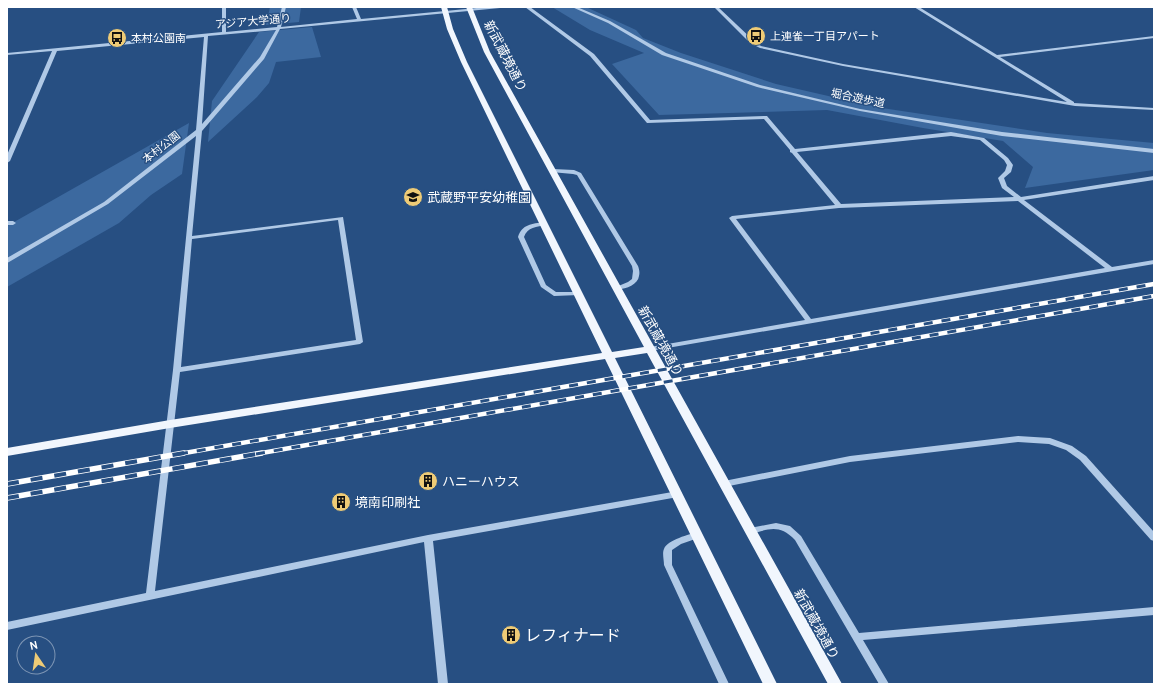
<svg xmlns="http://www.w3.org/2000/svg" width="1161" height="691" viewBox="0 0 1161 691" font-family="Cabin,'Noto Sans JP',sans-serif">
<style>
.green{fill:#3c699f}
.lines{fill:none;stroke-linecap:round;stroke-linejoin:round}
.minor{fill:#b0c9e6;fill-rule:evenodd}
.major{fill:#f1f6fd;fill-rule:evenodd}
.rail-far1-casing{stroke:#fff;stroke-width:4.5}
.rail-casing{stroke:#fff;stroke-width:5.5}
.rail-far1{stroke:#274f82;stroke-width:3;stroke-dasharray:9;stroke-linecap:butt}
.rail{stroke:#274f82;stroke-width:4;stroke-dasharray:12;stroke-linecap:butt}
.labels{text-anchor:middle;dominant-baseline:central;stroke-width:3;stroke-linejoin:round;paint-order:stroke}
.far-street-label{font-size:11px;fill:#fff;stroke:#274f82}
.far-poi-label{font-size:11px;fill:#fff;stroke:#274f82;text-anchor:start}
.street-label{font-size:13px;fill:#fff;stroke:#274f82}
.poi-label{font-size:13px;fill:#fff;stroke:#274f82;text-anchor:start}
.near-poi-label{font-size:16px;fill:#fff;stroke:#274f82;text-anchor:start}
</style>
<rect width="100%" height="100%" fill="#274f82"/>
<!-- green -->
<path class="green" d="M270,7H301L299,22L266,25Z
M552,7H586L636,30L643,38L681,53L776,84L837,98L882,108L1047,133L1154,143V170L1025,188L1033,167L1003,141L923,128L827,110L659,115L612,64L644,53L590,30Z
M312,27L321,57L276,62L269,83L257,97L208,142L212,101L259,32Z
M189,123L182,174L151,195L119,223L7,287V226Z"/>
<g class="lines">
<!-- minor -->
<path class="minor" d="M222,7H226V32L277,27L282,7H286L281,27L357,19L352,7H356L361,19L487,7H502L500,8L280,29L264,59L202,131L192,236L343,217L363,342L360,344L180,372L155,591L428,535L678,491L681,492L682,494L681,496L678,497L433,541L448,684H438L424,542L7,630V622L146,593L173,370L196,136L108,204L9,262L7,263V258L104,202L196,130L204,37L57,51L10,161L7,163V155L52,51L7,55V53L222,32ZM276,30L260,57L202,124L208,36ZM338,220L356,340L181,367L192,239Z
M525,7H530L594,54L650,120L765,116H767L795,149L951,132L984,138L1008,158L1013,165L1011,172L1004,178L1007,186L1021,197L1154,176V180L1024,200L1112,267L1154,260V264L650,351H648L646,349L650,347L805,320L729,218L732,216L835,205L792,153L790,152V150L764,119L647,123L590,56ZM951,136L980,140L1004,160L1007,165L1005,171L998,178L1002,188L1014,197L841,204L797,152ZM1018,201L1105,268L811,319L736,219L839,208Z
M572,7H577L610,21L666,53L760,85L860,109L1002,132L1154,149V153L1002,136L860,111L757,87L662,55L608,23Z
M714,7H718L754,41L761,46L843,64L1067,102L914,7H919L997,55L1154,36V38L1000,57L1074,102V103L1154,108V110L1075,106L843,66L760,48L750,43Z
M553,169L574,170L581,173L638,266C639,269 640,272 639,276C638,285 624,290 616,289L615,288L616,287L628,282L632,279L633,271L632,266L577,175L573,174L551,172L550,171Z
M7,221H13L16,223L13,225H7Z
M544,222L546,223V225C537,227 527,227 524,237L546,285L556,292H577L579,293L580,294L579,295L554,296L541,287L518,237C522,224 532,224 544,222Z
M1018,436L1050,438L1072,446L1086,456L1154,532V541L1151,540L1080,460L1066,450L1049,444L1018,442L850,462L724,487L721,486L720,484L721,482L724,481L850,456Z
M776,523L790,526L801,536L859,633L1154,607V615L863,640L889,684H879L795,540C779,524 770,529 750,534L747,533L746,531L747,529L750,528Z
M698,532L701,533L702,535L701,537L681,544L672,550V565L729,684H719L664,565C664,560 662,553 664,549C667,540 690,534 698,532Z"/>
<!-- major -->
<path class="major" d="M441,7H447L453,29L467,62L612,352L644,347L484,52L466,7H472L490,52L842,684H828L647,353L615,358L777,684H763L605,359L170,428L7,456V448L170,420L602,353L461,62L447,29Z"/>
<defs>
<path id="rail-far1" d="M179,454L1154,284
M256,454L1154,296"/>
<path id="rail" d="M7,484L184,453
M7,498L262,453"/>
</defs>
<!-- rail-far1 casing -->
<use href="#rail-far1" class="rail-far1-casing"/>
<!-- rail casing -->
<use href="#rail" class="rail-casing"/>
<!-- rail-far1 -->
<use href="#rail-far1" class="rail-far1"/>
<!-- rail -->
<use href="#rail" class="rail"/>
</g>
<!-- icons -->
<defs>
<symbol id="bus-disc" viewBox="-11 -11 22 22"><circle r="9.5" fill="#eecb76" stroke="#274f82"/><path d="M-5-6H5V4H4V6H2V4H-2V6H-4V4H-5ZM-3.5-4V0h7V-4ZM-3.5 1.2v1.5H-2V1.2ZM2 1.2v1.5H3.5V1.2Z" fill="#111"/></symbol>
<symbol id="school-disc" viewBox="-11 -11 22 22"><circle r="9.5" fill="#eecb76" stroke="#274f82"/><path d="M0-5L7-2L0 1L-7-2ZM-4 1L0 2.5L4 1V4Q0 6-4 4Z" fill="#111"/></symbol>
<symbol id="building-disc" viewBox="-11 -11 22 22"><circle r="9.5" fill="#eecb76" stroke="#274f82"/><path d="M-4-6H4V6H1V3H-1V6H-4ZM-2.5-4.3h1.7v1.8h-1.7ZM.8-4.3h1.7v1.8H.8ZM-2.5-1h1.7V.8h-1.7ZM.8-1h1.7V.8H.8Z" fill="#111"/></symbol>
</defs>
<g fill-rule="evenodd">
<use href="#bus-disc" x="745" y="25" width="22" height="22"/>
<use href="#bus-disc" x="106" y="27" width="22" height="22"/>
<use href="#school-disc" x="402" y="186" width="22" height="22"/>
<use href="#building-disc" x="417" y="470" width="22" height="22"/>
<use href="#building-disc" x="330" y="491" width="22" height="22"/>
<use href="#building-disc" x="500" y="624" width="22" height="22"/>
</g>
<g class="labels">
<!-- far-street labels -->
<g class="far-street-label">
<text transform="translate(253 21) rotate(-5)">アジア大学通り</text>
<text transform="translate(858 98) rotate(12)">堀合遊歩道</text>
<text transform="translate(161 147) rotate(-38)">本村公園</text>
</g>
<!-- far-poi labels -->
<g class="far-poi-label">
<text x="770" y="36">上連雀一丁目アパート</text>
<text x="131" y="38">本村公園南</text>
</g>
<!-- street labels -->
<g class="street-label">
<text transform="translate(506 56) rotate(63)">新武蔵境通り</text>
<text transform="translate(661 341) rotate(61)">新武蔵境通り</text>
<text transform="translate(817 624) rotate(61)">新武蔵境通り</text>
</g>
<!-- poi labels -->
<g class="poi-label">
<text x="427" y="197">武蔵野平安幼稚園</text>
<text x="442" y="481">ハニーハウス</text>
<text x="355" y="502">境南印刷社</text>
</g>
<!-- near-poi labels -->
<g class="near-poi-label">
<text x="525" y="635">レフィナード</text>
</g>
</g>
<!-- border -->
<rect width="1161" height="691" fill="none" stroke="#ffffff" stroke-width="16"/>
<!-- north arrow -->
<g transform="translate(36 655) rotate(347)"><circle r="19" fill="#274f82" stroke="#7d95b4"/>
<path d="M0-3L7 15L0 10L-7 15Z" fill="#eecb76"/>
<text y="-6" font-size="11" font-weight="bold" text-anchor="middle" fill="#ffffff">N</text>
</g>
</svg>
